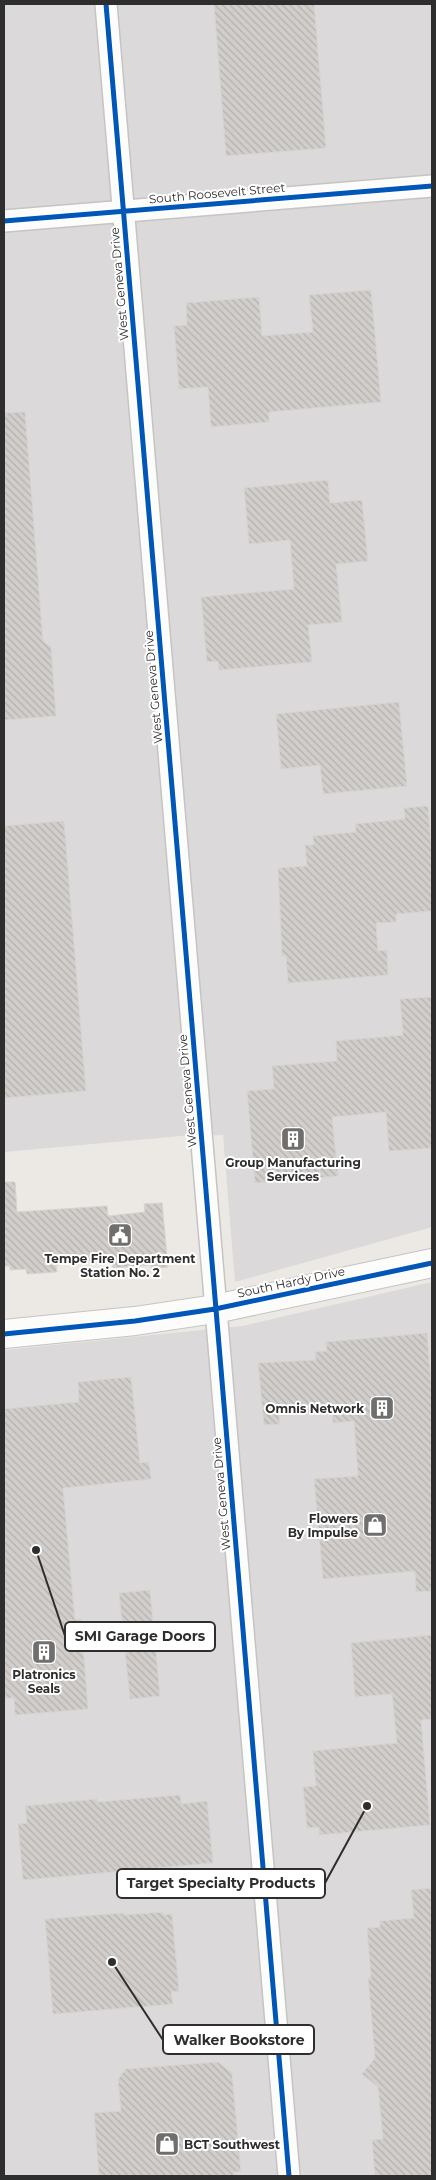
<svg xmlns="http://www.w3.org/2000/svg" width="436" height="2180" viewBox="0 0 436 2180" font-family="Montserrat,sans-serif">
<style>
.industrial{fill:#dcd9db}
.building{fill:url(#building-back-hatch);stroke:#d7d4d0}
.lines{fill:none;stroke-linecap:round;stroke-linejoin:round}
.street-casing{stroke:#c5c4c5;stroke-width:24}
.secondary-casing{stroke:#c5c4c5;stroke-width:30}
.street{stroke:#fcfcfb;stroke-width:21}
.secondary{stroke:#fcfcfb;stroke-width:28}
.cycleway-casing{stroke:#fff;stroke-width:8}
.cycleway{stroke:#0057b8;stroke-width:5}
.labels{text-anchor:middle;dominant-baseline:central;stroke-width:4;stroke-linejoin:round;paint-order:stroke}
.street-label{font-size:12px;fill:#2e2e2e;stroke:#fff}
.poi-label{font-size:12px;font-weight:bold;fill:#2e2e2e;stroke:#fff}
.leader{fill:none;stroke:#2e2e2e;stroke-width:2}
.callout-dot{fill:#2e2e2e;stroke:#fff;stroke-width:2}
.callout{fill:#fff;stroke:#2e2e2e;stroke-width:2}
.callout-label{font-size:14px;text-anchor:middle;font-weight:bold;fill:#2e2e2e}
</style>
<defs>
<pattern id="building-back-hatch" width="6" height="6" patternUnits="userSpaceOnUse" patternTransform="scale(1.25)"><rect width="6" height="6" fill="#d1cecb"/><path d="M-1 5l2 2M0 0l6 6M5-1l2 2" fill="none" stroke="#b4b1af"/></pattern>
</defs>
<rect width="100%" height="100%" fill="#ece8e4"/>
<!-- industrial -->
<path class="industrial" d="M4,4H432V1227L235,1282L223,1135L181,1136L4,1152Z
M432,1282V2176H4V1350L242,1326Z"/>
<!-- building -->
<path class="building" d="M214,4H314L326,148L226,156Z
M371,290L381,402L269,412V422L211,427L208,387L179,389L174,326L187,325L186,303L259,297L262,336L313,332L309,295Z
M25,412L43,641L51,647L56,716L4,720V413Z
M328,480L330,503L362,500L368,561L336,564L342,622L308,625L312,662L219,670L218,661L207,662L201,597L294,589L290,540L249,544L244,488Z
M399,702L407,786L323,794L320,765L281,769L276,714Z
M428,806L432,855V911L396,914V922L376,923L378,951L387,950L388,975L288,983L286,956H282L278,868L307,866L305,845H314L313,836L356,832L355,824L405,819L404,808Z
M64,821L86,1091L4,1098V826Z
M432,997V1148L389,1151L386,1112L332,1117L338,1176L255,1183L247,1091L274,1089L272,1066L337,1061L336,1041L403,1035L400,999Z
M4,1182H15L17,1212L107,1206L108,1216L145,1212L144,1204L162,1203L168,1267L151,1269V1265L113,1268L112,1260L56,1265L57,1272L27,1274L26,1269L10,1270V1266H4Z
M427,1333L432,1394V1591L416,1592L415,1571L323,1579L314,1479L358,1476L354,1421L333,1423L332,1411L279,1416L280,1424L264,1425L258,1363L316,1360L315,1352L327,1351L326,1342Z
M131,1377L140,1463L149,1462L151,1479L63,1488L75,1620L81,1619L88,1709L15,1715L14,1698H5L4,1677V1409L79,1402L78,1382Z
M150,1590L160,1696L130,1699L119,1593Z
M432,1635V1719L421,1720L430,1825L319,1835V1827L307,1828L303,1787L316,1786L313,1751L397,1743L392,1694L355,1697L351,1643Z
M180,1795L181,1804L207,1801L213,1863L23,1880L18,1824L27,1823L25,1806L97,1799V1802Z
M432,1888V2176H375L372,2140L383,2139L378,2087L362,2074L375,2058L368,1978H371L367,1928L380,1927V1921L414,1918L411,1890Z
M163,1912V1915L172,1914L179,1991L171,1992L173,2004L53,2014L45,1919L123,1913V1915Z
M218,2062L232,2073L241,2172H234V2176H99L94,2113L121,2111L118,2079L126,2069Z"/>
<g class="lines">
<defs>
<path id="street" d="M106,4L289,2176
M4,221L432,186"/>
<path id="secondary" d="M4,1334L135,1321L215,1309L432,1263"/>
</defs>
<!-- street casing -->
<use href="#street" class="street-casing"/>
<!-- secondary casing -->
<use href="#secondary" class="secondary-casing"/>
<!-- street -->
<use href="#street" class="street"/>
<!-- secondary -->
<use href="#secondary" class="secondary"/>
<defs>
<path id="cycleway" d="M106,4L289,2176
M4,221L432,186
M4,1334L135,1321L215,1309L432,1263"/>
</defs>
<!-- cycleway casing -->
<use href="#cycleway" class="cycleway-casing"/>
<!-- cycleway -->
<use href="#cycleway" class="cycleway"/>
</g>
<!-- icons -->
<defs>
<symbol id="building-square" viewBox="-11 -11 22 22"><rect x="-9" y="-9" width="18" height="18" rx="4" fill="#706f6e" stroke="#fff"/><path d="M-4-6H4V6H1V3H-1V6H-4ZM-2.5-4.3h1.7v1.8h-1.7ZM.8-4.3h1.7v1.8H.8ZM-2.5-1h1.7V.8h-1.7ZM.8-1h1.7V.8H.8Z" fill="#fff"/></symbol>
<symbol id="civic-square" viewBox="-11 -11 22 22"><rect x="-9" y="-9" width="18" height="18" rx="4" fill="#706f6e" stroke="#fff"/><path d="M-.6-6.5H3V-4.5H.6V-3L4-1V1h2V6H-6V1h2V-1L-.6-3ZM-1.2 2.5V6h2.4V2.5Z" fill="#fff"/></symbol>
<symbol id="shop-square" viewBox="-11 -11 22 22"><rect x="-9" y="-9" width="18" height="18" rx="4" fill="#706f6e" stroke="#fff"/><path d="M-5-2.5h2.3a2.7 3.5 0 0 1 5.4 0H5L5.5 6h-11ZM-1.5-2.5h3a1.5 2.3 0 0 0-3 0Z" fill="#fff"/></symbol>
</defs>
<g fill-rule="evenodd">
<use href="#building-square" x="279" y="1125" width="28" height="28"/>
<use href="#civic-square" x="106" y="1221" width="28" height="28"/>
<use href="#building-square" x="368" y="1394" width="28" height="28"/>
<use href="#shop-square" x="361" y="1511" width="28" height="28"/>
<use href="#building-square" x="30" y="1638" width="28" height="28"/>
<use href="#shop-square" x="153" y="2130" width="28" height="28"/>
</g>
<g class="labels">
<!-- street labels -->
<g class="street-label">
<text transform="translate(217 193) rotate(-5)">South Roosevelt Street</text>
<text transform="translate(119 284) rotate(-95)">West Geneva Drive</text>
<text transform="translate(153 687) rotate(-95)">West Geneva Drive</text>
<text transform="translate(187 1091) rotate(-95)">West Geneva Drive</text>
<text transform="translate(291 1282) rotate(-12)">South Hardy Drive</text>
<text transform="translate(221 1494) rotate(-95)">West Geneva Drive</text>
</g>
<!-- poi labels -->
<g class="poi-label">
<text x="293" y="1162">Group Manufacturing<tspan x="293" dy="14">Services</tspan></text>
<text x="120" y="1258">Tempe Fire Department<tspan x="120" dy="14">Station No. 2</tspan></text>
<text x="364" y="1408" text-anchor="end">Omnis Network</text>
<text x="358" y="1518" text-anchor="end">Flowers<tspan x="358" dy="14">By Impulse</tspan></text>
<text x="44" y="1674">Platronics<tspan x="44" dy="14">Seals</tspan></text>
<text x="184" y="2144" text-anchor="start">BCT Southwest</text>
</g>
</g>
<!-- callouts -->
<path class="leader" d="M36 1550L65 1636M367 1806L325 1883M112 1962L163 2040"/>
<g class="callout-dot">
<circle cx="36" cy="1550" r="5"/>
<circle cx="367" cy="1806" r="5"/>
<circle cx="112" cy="1962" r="5"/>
</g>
<g class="callout">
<rect x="65" y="1622" width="150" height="29" rx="5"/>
<rect x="117" y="1869" width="208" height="29" rx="5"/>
<rect x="163" y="2025" width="151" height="29" rx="5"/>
</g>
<g class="callout-label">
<text x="140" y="1641">SMI Garage Doors</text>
<text x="221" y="1888">Target Specialty Products</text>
<text x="239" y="2045">Walker Bookstore</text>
</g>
<!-- border -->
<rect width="436" height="2180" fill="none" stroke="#2e2e2e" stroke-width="10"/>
</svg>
